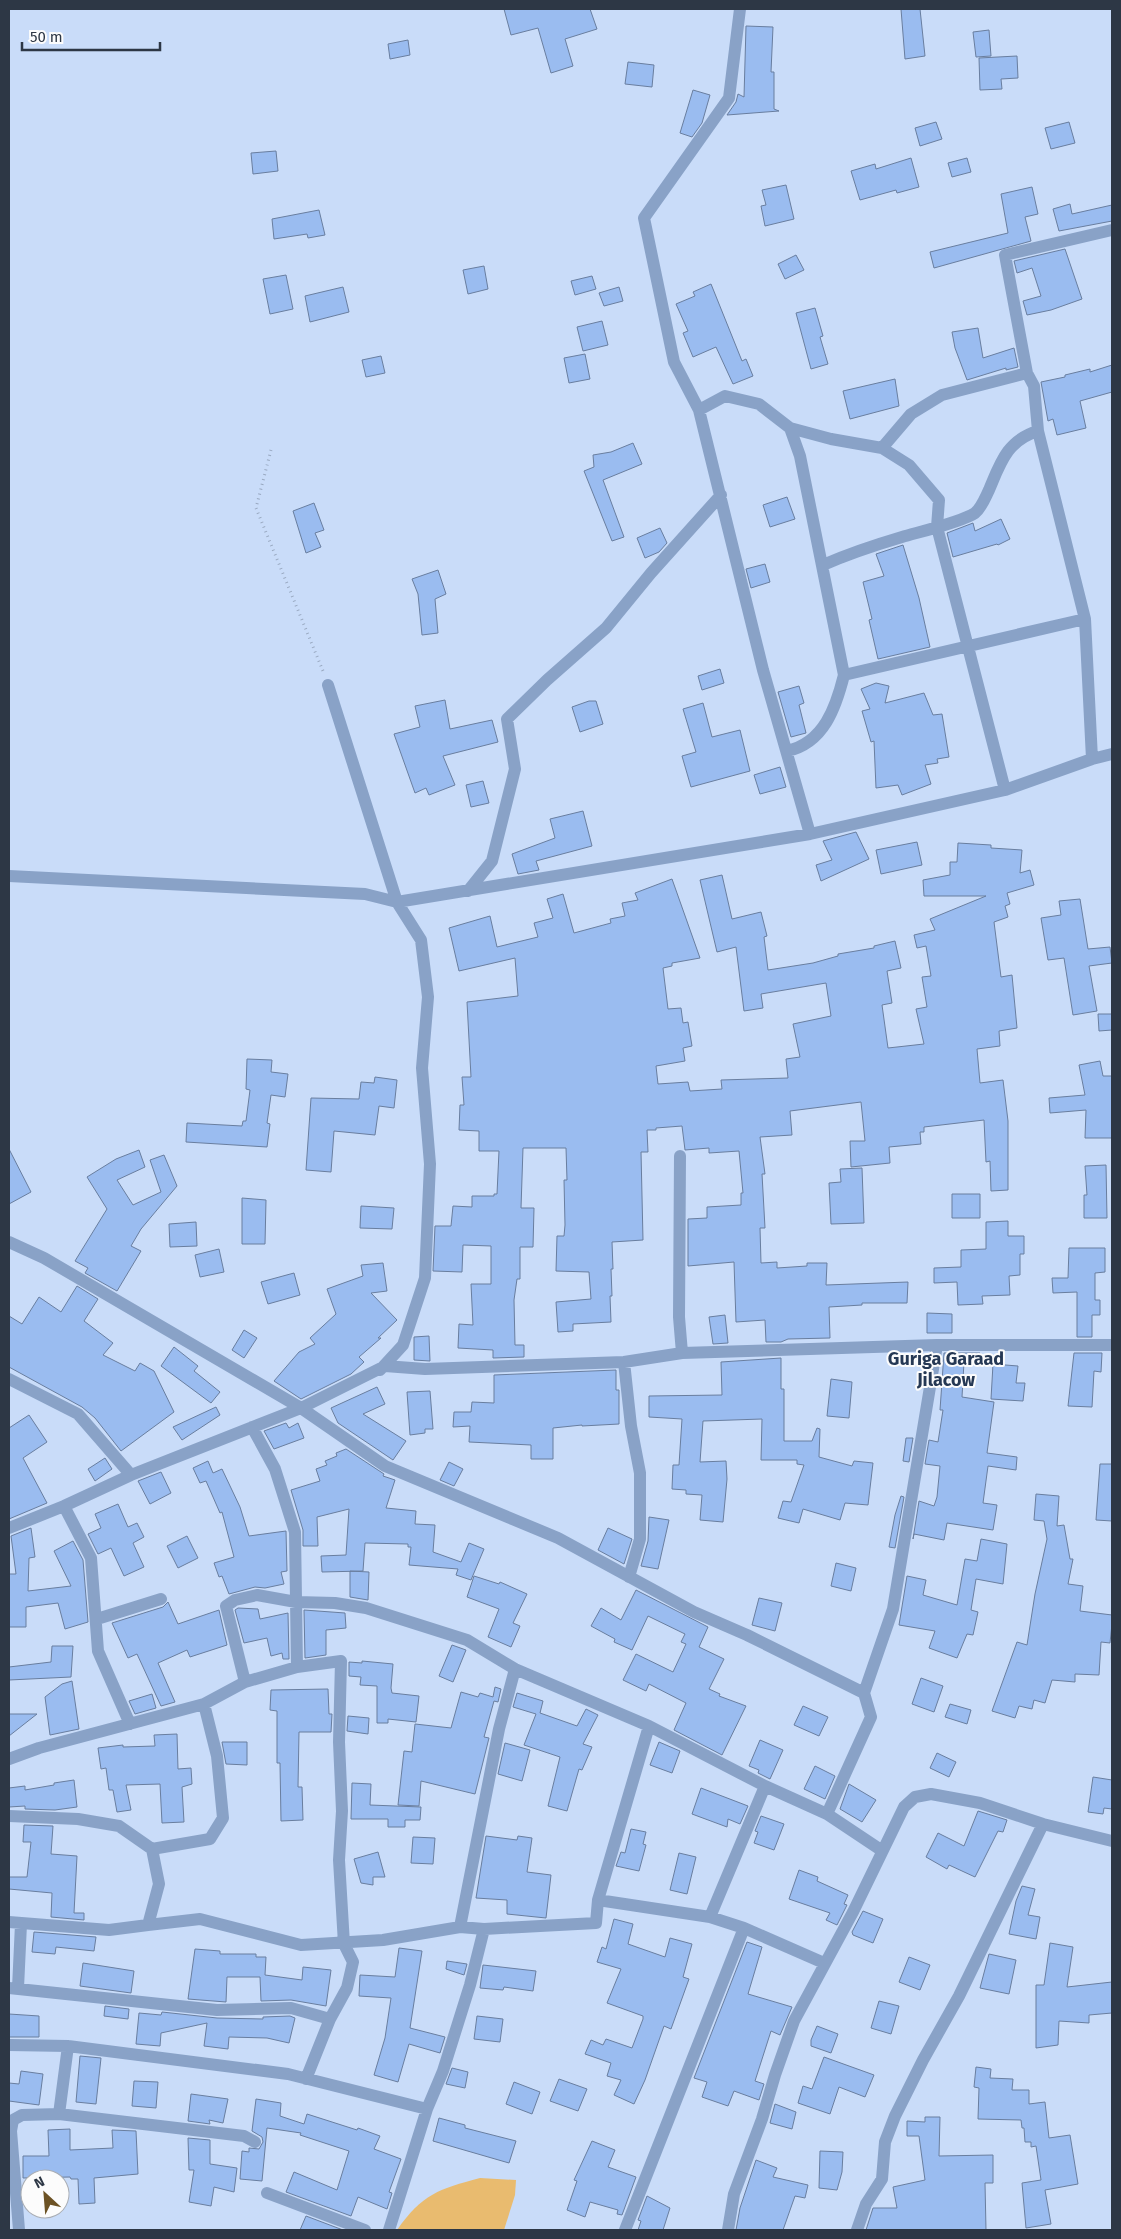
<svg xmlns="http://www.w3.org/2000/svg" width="1121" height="2239" viewBox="0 0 1121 2239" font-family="'Fira Sans',sans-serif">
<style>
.green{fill:#e9bb6f}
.building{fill:#9abcf0;stroke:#697e9f}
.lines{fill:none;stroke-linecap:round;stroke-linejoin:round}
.path{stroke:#99a9c1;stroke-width:3;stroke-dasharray:1 4;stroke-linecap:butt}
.minor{stroke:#89a2c7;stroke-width:12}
.labels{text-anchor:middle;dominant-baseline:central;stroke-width:4;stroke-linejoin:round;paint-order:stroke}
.district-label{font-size:18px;font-weight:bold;fill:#253854;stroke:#fcfcfc}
</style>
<rect width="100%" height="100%" fill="#c9dcf9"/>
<!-- green -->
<path class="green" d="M480,2178L516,2180L515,2195L504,2230H397C422,2194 439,2189 480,2178Z"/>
<!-- building -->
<path class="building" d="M504,9H590L597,29L565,39L573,66L551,73L538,28L511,35Z
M901,9H920L925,56L905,59Z
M746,26L773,27L771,72H774V109L779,111L727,115L736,102L738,94L744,97Z
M989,30L991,56L976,57L973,32Z
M408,40L410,55L390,59L388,44Z
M1017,56L1018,78L1001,79L1002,89L980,90L979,58Z
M628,62L654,65L652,87L625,84Z
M693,90L710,95L702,123L692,137L680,133Z
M936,122L942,139L920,146L915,128Z
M1069,122L1075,143L1051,149L1045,128Z
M276,151L278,171L253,174L251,153Z
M911,158L919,187L897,193L896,190L860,200L851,171L875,164L876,169Z
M967,158L971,172L952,177L948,163Z
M786,185L794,219L765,226L761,206L766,205L762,190Z
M1032,187L1038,214L1025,217L1031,241L934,268L930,252L1008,233L1001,194Z
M1070,204L1072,214L1112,205V221L1059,231L1053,209Z
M319,210L325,235L308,238L307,234L274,239L272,219Z
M1065,249L1082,299L1051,310L1027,315L1023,301L1041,296L1032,268L1017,273L1014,261Z
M796,255L804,270L785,279L778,264Z
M484,266L488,289L468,294L463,270Z
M286,275L293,309L270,314L263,279Z
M592,276L596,289L575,295L571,281Z
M711,284L742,361L746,359L753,376L733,384L716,347L693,357L683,333L688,331L676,304L695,296L693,292Z
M343,287L349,312L310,322L305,296Z
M619,287L623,301L604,306L599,293Z
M815,308L823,336L820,337L828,364L811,369L796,313Z
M602,321L608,345L583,351L577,327Z
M978,328L983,358L1014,348L1018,367L1006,370V368L967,380L955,348L952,332Z
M585,354L590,379L569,383L564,358Z
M381,356L385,373L366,377L362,360Z
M1112,365V392L1080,401L1086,428L1057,435L1053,419L1048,421L1041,382L1065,377V375L1090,369V372Z
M895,379L899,406L850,419L843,391Z
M633,443L642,464L603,480L624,537L612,541L584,471L594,467L593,455L611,452Z
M787,497L795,519L770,527L763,505Z
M314,503L324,530L315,533L321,547L306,553L293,511Z
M1001,519L1010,539L998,545L997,544L953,557L947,533L973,523L975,531Z
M660,528L667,543L659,552L645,558L637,538Z
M903,545L919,598L930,647L878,659L869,620L872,619L863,582L884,576L876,554Z
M765,564L770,582L751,588L746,569Z
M438,570L446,594L435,599L438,633L422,635L418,594L412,579Z
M720,669L724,683L702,690L698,676Z
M876,683L889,686L885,703L924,693L933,715L942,714L949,757L937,759L938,763L925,765L931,784L902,795L898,785L876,788L874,741L871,742L862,711L870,709L861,689Z
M799,686L804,703L799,705L806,733L791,737L778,692Z
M445,700L450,729L492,720L498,742L443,756L455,785L429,795L426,788L415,793L394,734L420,727L415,706Z
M589,701H596L603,724L580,732L572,707Z
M703,703L712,737L740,730L750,771L691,787L682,756L696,752L683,709Z
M780,767L786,787L760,794L754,775Z
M483,781L489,803L471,807L466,785Z
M583,811L592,846L536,861L539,870L518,874L512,854L555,838L550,819Z
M856,832L869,859L821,881L816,865L832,860L823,841Z
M917,842L922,865L881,874L876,850Z
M958,843L991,845V848L1022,850L1020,873L1030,870L1034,885L1007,893L1010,904L1005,906L1008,917L994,922L1001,977L1012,975L1017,1028L999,1031L1000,1046L977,1049L980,1083L1003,1080L1008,1121V1190L991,1191L990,1161L986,1162L984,1120L924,1127V1132H920L921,1144L889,1147L890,1163L851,1167L850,1141H865L861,1102L790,1111L792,1135L760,1137L765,1174H762L765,1228H760L761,1263L777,1262V1268L807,1266V1263H827L826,1285L908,1282L907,1303H862V1305L829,1307L830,1338L788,1339L781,1342H766L765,1320L736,1322L734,1262L688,1266V1219L707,1218V1207L741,1205V1193H743L739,1151L709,1153V1148L685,1150L682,1126L656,1128V1130H647L648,1152H641L643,1240L612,1242L613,1269H611L612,1296H610L611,1322L573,1324V1331L558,1332L556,1302L591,1299L589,1272L556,1271L557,1236H564L565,1225L564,1180H567L566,1148H523L521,1208H534L533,1247H520V1279H517L514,1300L515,1345H524V1357L493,1358V1350L458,1348L459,1324L473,1325L471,1284H491V1246L463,1245L462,1272L433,1271L435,1226H451L453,1206L472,1207V1196H494V1194H497L499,1151H479V1131L459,1130L460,1105H464L462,1077H471L467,1002L518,996L515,958L459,971L449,928L490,916L497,947L538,937L534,923L553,918L547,899L563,894L574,933L611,923L610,919L625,916L622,903L638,900L635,893L672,879L700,958L672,963V966L663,968L668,1009L681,1008L683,1023L688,1022L692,1046L683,1048L685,1061L656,1066L658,1084L688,1082L690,1091L722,1089L721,1080L788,1078L786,1059L800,1057L793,1024L831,1016L826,983L761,994L763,1008L744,1011L736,947L717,952L700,880L722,875L732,919L761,912L767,936L764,937L768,970L813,963L838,956V954L874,948V946L895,941L901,968L887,971L892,1003L882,1005L888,1048L924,1044L916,1009L927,1007L922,977L931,976L926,946L917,948L914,935L935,930L930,919L986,896H924L923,880L950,875V862H957Z
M1080,899L1088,949L1110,947L1112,963L1089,966L1097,1011L1073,1015L1064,958L1048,960L1041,918L1061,915L1059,901Z
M1098,1014H1112V1030L1099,1031Z
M247,1059L272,1060L271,1072L288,1074L285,1097L271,1095L267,1123L270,1124L267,1147L186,1142L187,1123L242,1126L243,1121H246L250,1090L246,1089Z
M1100,1061L1103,1076H1112V1138H1085L1086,1110L1050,1113L1049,1098L1085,1095L1079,1065Z
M375,1077L397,1080L394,1108L379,1106L375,1135L334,1131L331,1172L306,1170L311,1098L359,1099L361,1082L374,1083Z
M9,1149L31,1192L9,1204Z
M139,1150L145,1167L117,1180L133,1205L161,1192L150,1160L164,1155L177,1186L141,1229L131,1246L141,1251L117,1291L85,1273L88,1268L75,1261L107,1209L87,1177L116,1159Z
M1106,1165L1107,1218H1084V1195H1087L1085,1166Z
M862,1168L864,1223L831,1224L829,1183L841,1182L840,1169Z
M952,1194H980V1218H952Z
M242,1198L266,1200L265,1244H242Z
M361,1206L394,1208L392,1229L360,1228Z
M1008,1221V1236H1024V1254H1020V1275L1009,1276L1010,1295L982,1296L983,1304L958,1305L957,1282L934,1283V1268L961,1267V1250L986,1249V1222Z
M196,1222L197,1246L170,1247L169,1224Z
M1069,1248H1105V1272L1095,1273V1300H1100V1315H1092V1337H1077V1292L1053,1293L1052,1278H1068Z
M219,1249L224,1272L200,1277L195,1255Z
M383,1263L387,1291L371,1293L397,1320L378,1338H381L359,1357L364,1362L351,1374L301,1399L274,1381L299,1352L315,1344L310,1338L336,1314L327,1289L363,1276L361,1265Z
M294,1273L300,1295L268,1304L261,1282Z
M77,1286L98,1299L84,1321L113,1343L103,1355L135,1371L140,1363L154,1371L174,1412L121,1451L95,1418L82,1407L9,1367V1316L22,1324L39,1297L61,1312Z
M927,1313L952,1314V1333H927Z
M725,1315L728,1343L713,1344L709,1317Z
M244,1330L257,1338L244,1358L232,1350Z
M429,1336L430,1361L414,1360V1337Z
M174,1347L198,1366L194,1371L220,1392L211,1403L161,1366Z
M944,1353H980V1363L964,1362L962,1397L994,1402L987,1453L1017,1457L1016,1470L988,1466L983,1503L997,1505L993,1530L947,1523L944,1540L914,1534L913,1539L919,1501L934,1506L937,1497L940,1466L925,1464L929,1440L938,1442L943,1410H940Z
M1074,1353H1102L1101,1372L1094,1371L1092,1407L1068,1406Z
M781,1358V1389H784V1441H812L817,1428L820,1429L819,1457L852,1466L854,1461L873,1463L868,1505L845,1503L840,1520L803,1509L799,1523L778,1518L783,1501L791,1502L804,1465L797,1464V1460H761L762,1419L703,1421L700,1462L726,1461L727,1479L723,1522L700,1520L702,1495L686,1494V1490L672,1489L673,1465H679L682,1419L649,1417V1396L722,1395L721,1362Z
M993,1364L1018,1366L1016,1383H1025L1023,1401L991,1399Z
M616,1370V1390H619V1424L582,1426V1425L553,1428V1459H531V1445L469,1442L470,1426L453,1427L454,1412H471L472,1402L494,1403V1375Z
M831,1379L852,1382L849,1418L827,1416Z
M377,1387L385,1404L363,1414L406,1441L393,1460L338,1423L331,1408Z
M430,1391L433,1429H425V1433L410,1435L407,1392Z
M216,1407L220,1415L182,1440L173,1427Z
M29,1415L47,1442L23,1458L47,1503L9,1519V1428Z
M286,1423L289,1428L298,1423L304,1438L274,1449L264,1431Z
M906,1438H913L909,1462L903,1461Z
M346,1449L384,1474L383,1476L395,1480L386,1508L416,1511L415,1524L435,1525L433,1552L461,1562L469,1543L484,1549L471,1580L456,1575L458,1569L409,1565L411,1547H408V1544L365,1543L363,1571L322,1572L321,1556L346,1555L349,1509L317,1517L318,1546H303V1530L291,1490L320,1481L316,1469L327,1465L325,1461L337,1456L336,1453Z
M105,1458L112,1469L95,1481L88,1469Z
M208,1461L213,1473L222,1469L240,1507L249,1536L286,1531L287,1571L281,1572L284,1584L265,1588L255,1587L229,1594L222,1576L219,1577L214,1563L234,1557L222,1512L220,1513L206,1481L200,1483L193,1468Z
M449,1462L463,1469L454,1486L440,1480Z
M1100,1464H1112V1521L1096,1520Z
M161,1472L171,1493L150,1504L138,1481Z
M1036,1494L1059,1496L1057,1526L1064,1525L1070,1559H1073L1068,1584L1083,1586L1080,1611L1112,1615V1624L1110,1643L1101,1642L1099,1675L1075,1674V1682L1052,1680L1045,1703L1034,1700L1032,1709L1019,1706L1015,1718L992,1711L1017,1642L1027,1645L1035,1594L1047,1539L1044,1521L1034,1520Z
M901,1496L904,1497L895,1548L889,1547L895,1515Z
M118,1504L128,1527L137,1523L144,1537L133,1543L144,1567L124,1576L111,1548L98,1554L88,1534L101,1528L95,1514Z
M649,1517L669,1520L658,1569L641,1566L648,1541Z
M31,1528L35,1557L29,1558L28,1591L71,1586L54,1551L73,1541L83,1560L88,1622L65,1629L58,1603L26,1607V1627H9V1574H16L11,1536Z
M608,1528L632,1539L624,1564L598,1550Z
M187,1536L198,1558L178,1568L167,1546Z
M981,1539L1007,1544L1003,1584L976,1579L971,1610L978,1612L973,1635L967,1634L957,1658L929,1648L935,1631L899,1625L907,1576L926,1580L923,1595L957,1605L965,1559L977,1561Z
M836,1563L856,1568L851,1591L831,1586Z
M350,1571L369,1572L368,1600L350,1597Z
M474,1576L499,1584L500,1582L527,1594L513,1623L520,1626L511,1647L488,1637L499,1609L467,1597Z
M636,1590L708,1627L699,1647L724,1659L709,1689L720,1694L719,1696L746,1706L722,1755L674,1730L686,1703L649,1684L646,1691L623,1680L636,1654L673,1672L686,1644L681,1642L685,1634L648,1616L632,1650L614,1642L615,1639L591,1626L601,1608L621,1620Z
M759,1598L782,1603L775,1631L752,1625Z
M168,1602L178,1624L219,1610L227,1645L190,1657L187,1650L158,1663L175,1702L161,1706L137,1654L128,1658L112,1623L163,1607Z
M238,1608L258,1609L260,1619L288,1613L289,1659H283L282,1653L271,1656L267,1638L244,1643L235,1610Z
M304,1610L345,1613L346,1628L326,1630V1655L305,1658Z
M452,1645L466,1650L453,1682L439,1676Z
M52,1646H73L71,1677L9,1680V1667L51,1662Z
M362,1661L393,1664L391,1688L392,1693L419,1696L416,1722L388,1719V1723H377V1686L360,1685L361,1677L349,1676V1662L362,1663Z
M921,1678L943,1686L934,1712L912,1704Z
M72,1681L79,1729L50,1735L45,1697L62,1684Z
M495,1687L501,1689L498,1702L494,1701L484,1737L489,1738L475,1794L421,1781L419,1806L398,1805L404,1751L412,1752L415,1724L451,1728L461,1692L478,1697L480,1693L493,1697Z
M328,1689L329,1714H332L331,1732H299L298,1787H302L303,1820L281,1821L280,1763H277V1711L270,1710L271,1690Z
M517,1693L543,1701L540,1713L577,1726L586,1709L598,1715L583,1744L592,1747L582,1770L579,1769L567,1811L548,1806L560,1757L524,1745L536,1714L513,1707Z
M152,1694L156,1708L135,1714L129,1701Z
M950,1704L971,1710L967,1724L945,1717Z
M803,1706L828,1717L819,1736L794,1725Z
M9,1714H37L9,1736Z
M348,1716L369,1718L368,1734L347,1731Z
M177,1734L178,1769L191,1768L192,1784L182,1787L184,1822L162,1823L160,1784L126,1785L131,1810L117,1812L113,1790H109L106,1768L101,1769L98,1748L123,1745V1747L155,1746L154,1735Z
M760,1740L783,1750L770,1779L758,1773L759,1770L749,1766Z
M222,1742H247V1765L226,1764Z
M659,1742L680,1751L672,1773L650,1765Z
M505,1743L530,1750L522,1781L498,1774Z
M937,1753L956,1762L949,1777L930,1768Z
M815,1766L835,1776L825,1799L804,1789Z
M1093,1777L1112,1780V1809L1104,1808L1103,1814L1088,1812Z
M74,1780L77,1807L55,1810L25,1809V1806L9,1807V1788L25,1786V1790L54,1785V1783Z
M352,1783L371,1784L370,1805L421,1807L420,1820H405V1827H388V1819H351Z
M849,1784L876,1800L862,1822L840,1809Z
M701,1788L748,1806L740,1824L728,1819L727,1827L692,1814Z
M978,1811L1007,1820L1003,1832L998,1831L975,1877L949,1865L947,1869L926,1857L938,1833L964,1846Z
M761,1816L784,1824L774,1850L754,1843L758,1832L755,1831Z
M24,1825L53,1826L51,1854L77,1856L74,1913H84V1920L51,1917L52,1893L9,1889V1877H27L31,1842H23Z
M631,1829L646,1832L643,1844L646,1845L639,1871L616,1866L621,1852L625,1853Z
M486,1836L517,1840L518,1836L532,1838L527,1872L551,1875L546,1918L507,1914V1900L476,1898Z
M413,1837L435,1838L433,1864L411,1863Z
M378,1852L385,1877H373V1885L361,1883L354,1859Z
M679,1853L696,1857L687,1894L670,1890Z
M799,1870L818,1877L817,1881L848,1895L844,1904L847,1905L837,1925L826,1920L830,1913L789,1899Z
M1022,1886L1035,1889L1028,1915L1040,1917L1036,1939L1009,1934L1016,1901Z
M863,1911L883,1919L873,1943L853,1935L852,1932Z
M614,1919L633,1924L628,1944L665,1957L670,1938L692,1944L683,1977L689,1979L671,2029L664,2026L645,2080L634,2104L614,2095L621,2080L607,2076L611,2063L585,2054L591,2040L603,2045L606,2039L632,2048L643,2019V2016L607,2003L621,1969L597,1962L602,1947L606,1949Z
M34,1932L96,1937L94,1951L56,1947L55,1954L32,1952Z
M747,1942L762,1947L748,1994L792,2007L780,2035L771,2031L755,2081L764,2084L759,2100L734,2091L728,2106L702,2097L707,2082L694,2078Z
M1050,1943L1073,1947L1067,1987L1112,1982V2013L1089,2015V2023L1059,2021L1058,2045L1036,2048V1985H1044Z
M399,1948L422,1951L410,2028L445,2037L440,2053L409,2044L398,2082L374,2075L385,2038L391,1998L359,1996L360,1975L395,1977Z
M195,1949L220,1951V1954H256V1957H266L265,1975L302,1980L303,1967L331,1970L326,2006L291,2000L261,2001L260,1977H227L226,2002L188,1999Z
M989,1954L1016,1960L1009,1994L980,1988Z
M909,1957L930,1965L920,1990L899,1982Z
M447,1961L467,1964L464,1975L446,1969Z
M83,1963L134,1971L131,1993L80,1986Z
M483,1965L536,1971L533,1991L504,1987L503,1990L480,1988Z
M879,2001L899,2006L891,2034L871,2028Z
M105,2006L129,2009L128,2019L104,2016Z
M162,2012L217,2018L263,2019V2017L290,2016L295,2018L289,2043L267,2038L229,2037L228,2049L204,2046L207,2023L161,2033L160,2046L136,2044L139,2013L161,2015Z
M9,2014L39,2016V2037H9Z
M477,2016L503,2019L500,2042L474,2039Z
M817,2026L838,2034L831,2053L811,2046V2040Z
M80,2056L101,2058L96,2104L76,2102Z
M824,2057L874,2075L865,2097L839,2087L830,2114L798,2103L803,2086L812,2089Z
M976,2067L991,2069L990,2078L1013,2079L1012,2090H1029V2104L1045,2102L1049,2138L1070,2135L1078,2184L1045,2190L1051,2224L1026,2228L1022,2183L1041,2180L1036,2146L1031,2147V2142H1025L1024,2128H1022L1021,2120L978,2119L979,2088L974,2087Z
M452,2068L468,2072L465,2088L446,2084Z
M21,2071L43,2074L39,2105L9,2101V2083L19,2084Z
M559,2079L587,2089L578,2111L550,2101Z
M134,2081L158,2082L156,2108L132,2106Z
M514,2082L540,2092L532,2114L506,2104Z
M191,2094L228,2099L223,2123L209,2120L210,2124L188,2121Z
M256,2099L281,2103L280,2116L304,2124L307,2114L357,2130L358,2128L380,2136L374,2149L401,2159L389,2192L392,2193L387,2209L358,2197L351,2216L286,2192L294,2172L337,2190L349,2151L300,2135L301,2133L267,2128L262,2181L240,2179L242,2151L249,2152V2148L259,2149L263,2142L262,2137L252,2131Z
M775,2104L796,2112L792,2129L770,2123Z
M925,2117H940L939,2156L993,2155V2183H985L986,2230H866L873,2208H897L893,2187L925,2180L919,2136H907V2121L925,2122Z
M439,2118L465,2125V2128L516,2141L509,2163L433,2141Z
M70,2129V2150L113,2148L112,2130L136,2131L138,2174L94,2178L95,2203L79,2204L78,2179H71L70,2177L23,2178V2156H49L48,2130Z
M188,2138L210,2140V2164L237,2168L234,2192L214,2187L211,2206L189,2202L194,2170H189Z
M592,2141L615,2150L608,2167L636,2177L622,2215L617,2214L618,2210L590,2202L585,2217L567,2210L577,2181L574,2180Z
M820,2151L843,2152L842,2172L837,2190L819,2188Z
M756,2160L777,2168L773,2177L808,2185L805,2198L795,2196L783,2230H736L740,2208Z
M647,2196L670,2208L663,2230H638L641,2221L638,2220Z
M306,2216L343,2230H300Z"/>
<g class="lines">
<!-- path -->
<path class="path" d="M271,450L256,508L323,671"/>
<!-- minor -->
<path class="minor" d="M740,9L729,98L644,218L674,362L699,410L763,670L810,834
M1027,373L1005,255L1112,230
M699,410L725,396L759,404L790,428L800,456L844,675L1085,619L1038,431C1007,440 1000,464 989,490C985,498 982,507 975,513C962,522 919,532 902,537C875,545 848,554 823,565
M790,428L831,439L882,448L911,414L942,395L1027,373L1034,386L1038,431
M882,448L909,465L939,500L937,527L1005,790
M1085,619L1092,759
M328,685L397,902L421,940L428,997L422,1068L430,1164L425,1278L403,1345L380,1370
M787,751C824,743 836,707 844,675
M9,876L365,894L397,902L810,834L1005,790L1092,759L1112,754
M468,891L492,861L515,769L507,719L547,680L606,628L651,573L721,495
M680,1156L679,1317L682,1353
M9,1242L44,1258L301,1408L385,1466L558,1538L694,1612L747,1635L864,1693
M624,1362L631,1426L640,1473V1539L629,1577
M9,1379L78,1414L131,1475
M252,1427L275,1469L295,1532L297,1667
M64,1506L91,1558L98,1651L130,1724
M9,1528L64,1506L131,1475L301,1408L385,1366L425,1369L624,1362L682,1353L937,1345H1112
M97,1619L161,1599
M245,1682L226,1606L235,1600L257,1595L296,1602L335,1603L366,1608L467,1640L515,1669L649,1726L765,1786L827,1814L881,1850
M9,1759L39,1748L204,1704L245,1682L297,1667L341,1661L339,1742L342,1811L339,1860L344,1944L353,1962L347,1988L330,2019L306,2079
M827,1814L871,1717L864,1693L893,1609L937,1345
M9,1816L78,1819L119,1826L152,1849L159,1884L148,1925L109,1930L9,1922
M152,1849L210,1839L223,1818L217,1756L204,1704
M598,1900L649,1726
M710,1917L765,1786
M148,1925L200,1919L301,1945L383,1940L460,1927L484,1929L596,1923L598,1900L710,1917L744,1928L824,1963
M460,1927L499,1729L515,1669
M9,1988L217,2010L291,2008L330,2019
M18,1988L21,1924
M9,2045L68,2046L288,2074L427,2109
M59,2114L68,2046
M267,2193L365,2230
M19,2230L11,2131L13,2120L22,2115L59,2114L244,2136L255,2142
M389,2230L427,2109L443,2071L470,1985L484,1929
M625,2230L744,1928
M728,2230L734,2194L762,2119L775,2075L794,2021L853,1912L904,1807L915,1797L931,1794L980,1803L1043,1824L1112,1841
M857,2230L866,2204L882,2179L885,2142L895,2116L923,2060L959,1996L1043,1824"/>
</g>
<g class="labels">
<!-- district labels -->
<g class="district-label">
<text x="946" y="1359">Guriga Garaad<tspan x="946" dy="21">Jilacow</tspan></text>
</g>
</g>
<!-- border -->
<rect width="1121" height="2239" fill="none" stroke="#2d3745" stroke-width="20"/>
<!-- north arrow -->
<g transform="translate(45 2194) rotate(334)"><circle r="24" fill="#fcfcfc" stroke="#a9adb3"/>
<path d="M0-4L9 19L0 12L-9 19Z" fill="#6c5224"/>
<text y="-8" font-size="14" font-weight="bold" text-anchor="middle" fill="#2d3745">N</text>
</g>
<!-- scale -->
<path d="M22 42v8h138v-8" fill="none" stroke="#2d3745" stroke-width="2.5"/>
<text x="30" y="42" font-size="15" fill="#2d3745" stroke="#fcfcfc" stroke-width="4" paint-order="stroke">50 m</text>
</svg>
